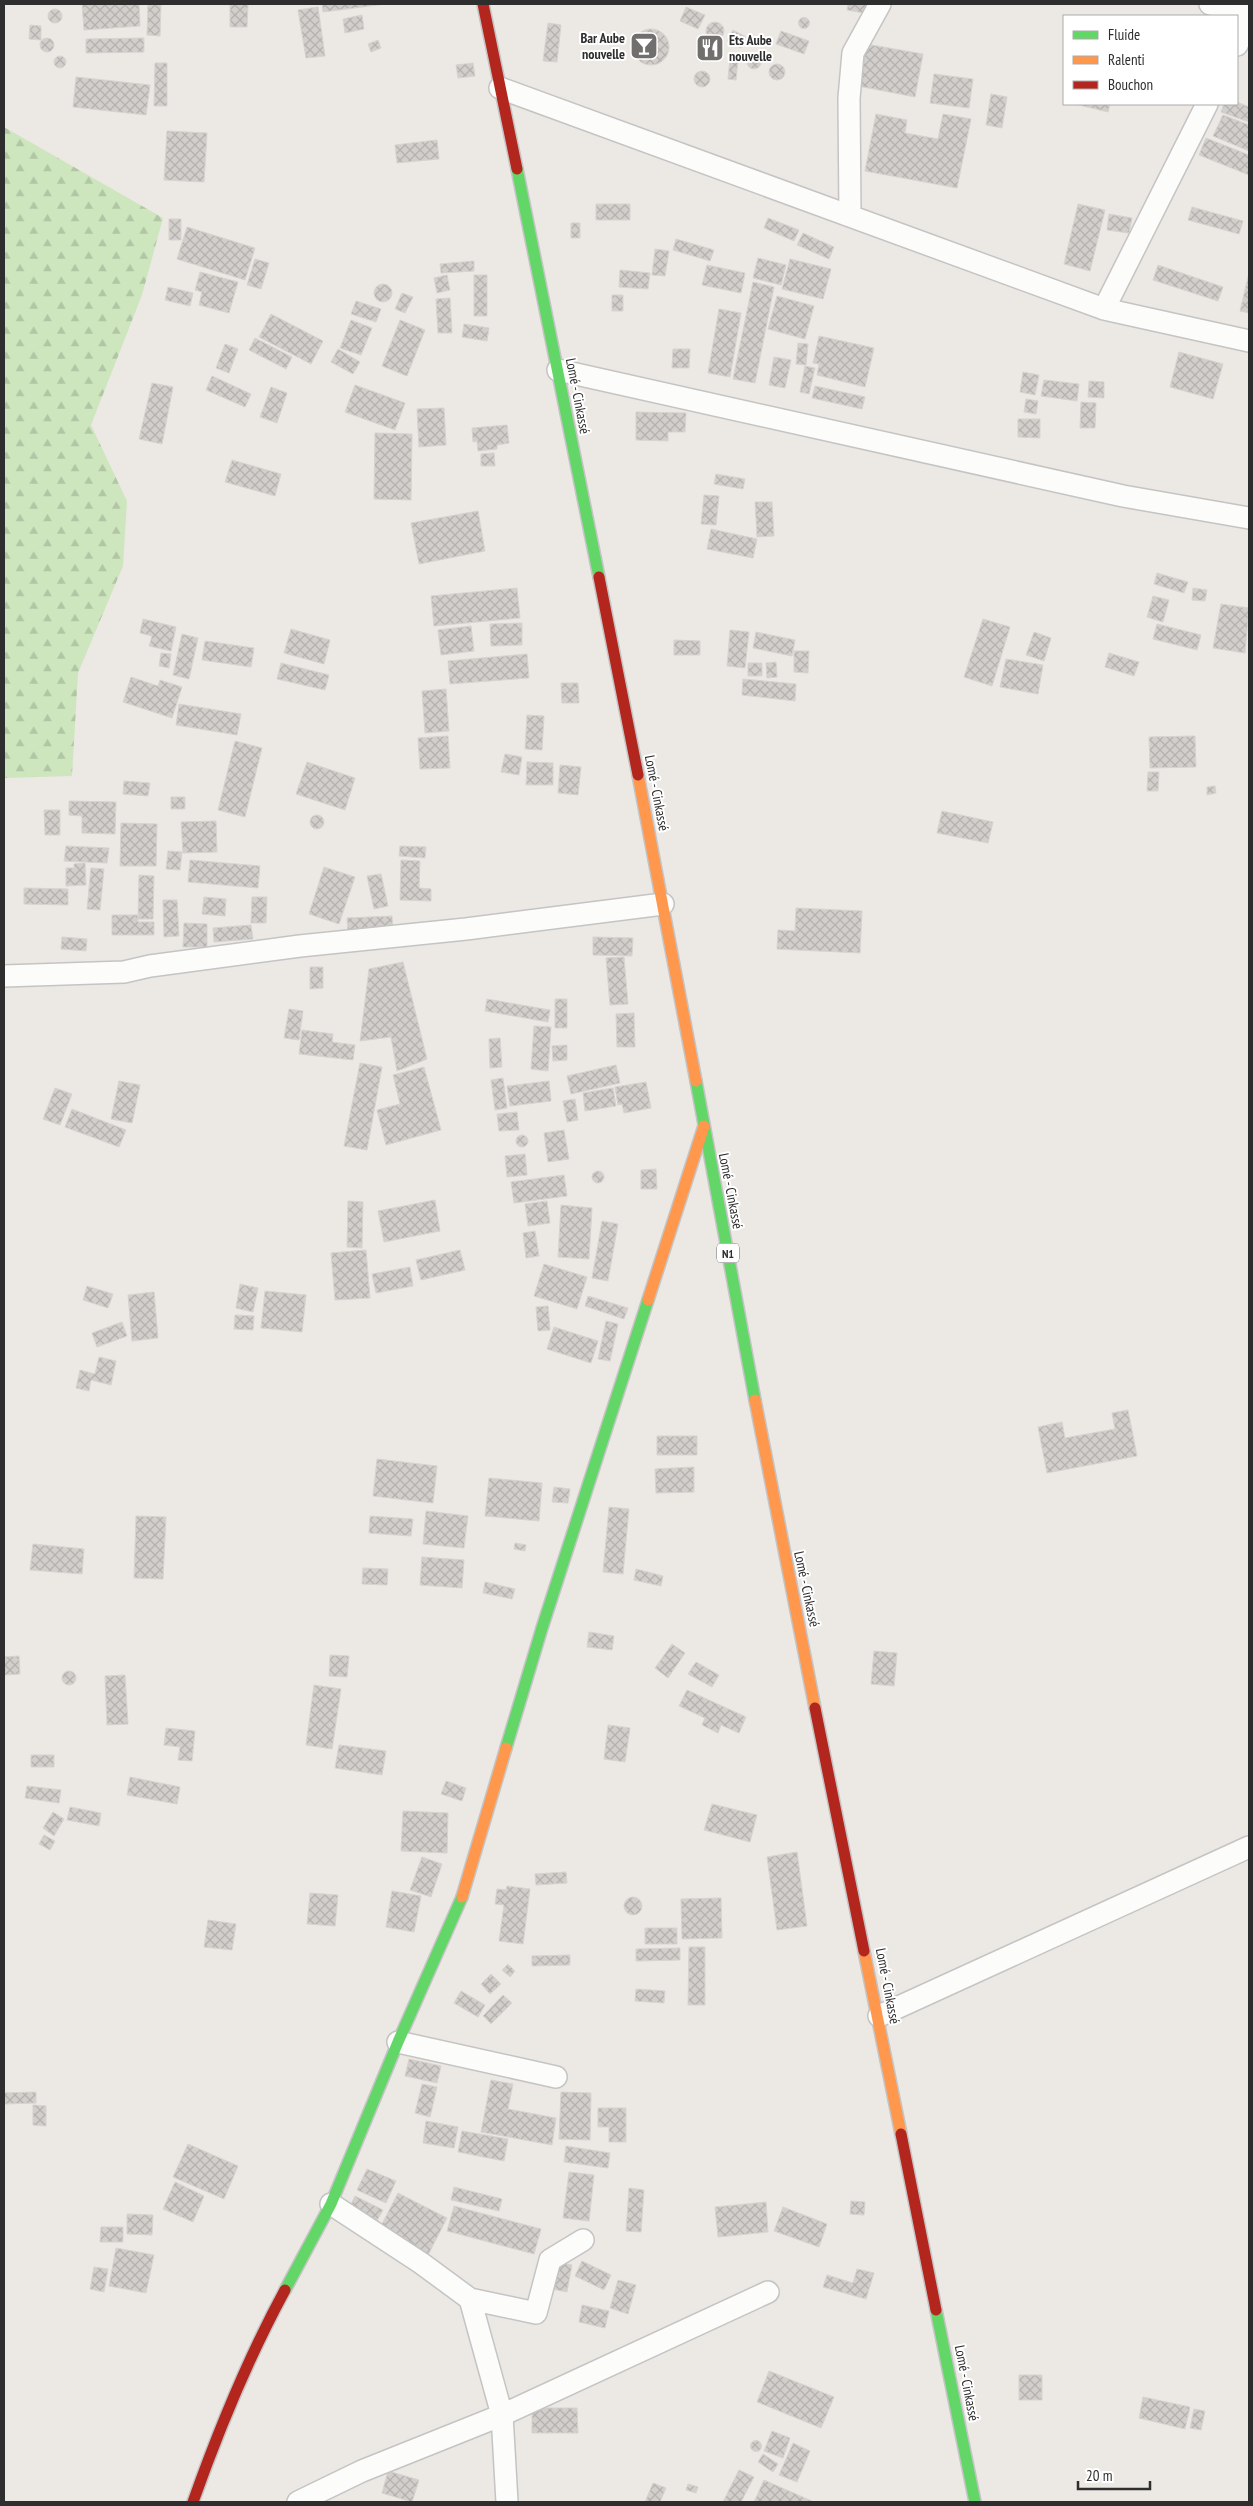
<svg xmlns="http://www.w3.org/2000/svg" width="1253" height="2506" viewBox="0 0 1253 2506" font-family="'PT Sans Narrow',sans-serif">
<style>
.forest{fill:url(#forest-firs)}
.building{fill:url(#building-cross-hatch);stroke:#d7d4d0}
.lines{fill:none;stroke-linecap:round;stroke-linejoin:round}
.street-casing{stroke:#c5c4c5;stroke-width:24}
.fast-casing{stroke:#c5c4c5;stroke-width:14}
.slow-casing{stroke:#c5c4c5;stroke-width:14}
.jam-casing{stroke:#c5c4c5;stroke-width:14}
.street{stroke:#fcfcfb;stroke-width:21}
.fast{stroke:#63d668;stroke-width:11}
.slow{stroke:#ff974d;stroke-width:11}
.jam{stroke:#b3261e;stroke-width:11}
.labels{text-anchor:middle;dominant-baseline:central;stroke-width:4;stroke-linejoin:round;paint-order:stroke}
.shield{fill:#fff;stroke:#6d6d6d;stroke-width:1}
.shield-label{font-size:12px;font-weight:bold;fill:#2e2e2e}
.poi-label{font-size:14px;font-weight:bold;fill:#2e2e2e;stroke:#fff;text-anchor:end}
.street-label{font-size:14px;fill:#2e2e2e;stroke:#fff}
</style>
<defs>
<pattern id="forest-firs" width="22" height="20" patternUnits="userSpaceOnUse" patternTransform="scale(1.25)"><rect width="22" height="20" fill="#cee6be"/><path d="M5 1l3.5 6h-7zM16 11l3.5 6h-7z" fill="#b1c6a4"/></pattern>
<pattern id="building-cross-hatch" width="8" height="8" patternUnits="userSpaceOnUse" patternTransform="scale(1.25)"><rect width="8" height="8" fill="#d1cecb"/><path d="M0 0l8 8M0 8l8-8" fill="none" stroke="#b4b1af"/></pattern>
</defs>
<rect width="100%" height="100%" fill="#ece8e4"/>
<!-- forest -->
<path class="forest" d="M4,127L163,218L142,295L91,425L127,501L123,566L78,673L72,776L4,778Z"/>
<!-- building -->
<path class="building" d="M82,4H139L140,26L84,30Z
M148,4H161L160,36L147,35Z
M230,4H248L247,27H230Z
M322,4H385L323,12Z
M848,4H866L864,13L847,10Z
M318,7L325,56L306,58L298,10Z
M686,7L705,15L698,29L680,21Z
M48 16a7 7 0 1 1 14 0a7 7 0 1 1-14 0Z
M362,15L364,29L345,33L343,19Z
M798.5 23a5.5 5.5 0 1 1 11 0a5.5 5.5 0 1 1-11 0Z
M706 31a9 9 0 1 1 18 0a9 9 0 1 1-18 0Z
M548,23L561,25L557,62L543,61Z
M30,25L41,26V40L29,39Z
M633 47a18 18 0 1 1 36 0a18 18 0 1 1-36 0Z
M733,30L746,37L741,48L727,41Z
M781,31L809,41L804,54L776,44Z
M40 45a7 7 0 1 1 14 0a7 7 0 1 1-14 0Z
M144,38V52L86,53V39Z
M378,40L381,48L371,52L368,44Z
M866,44L923,54L915,97L858,86Z
M747 62a7 7 0 1 1 14 0a7 7 0 1 1-14 0Z
M54 62a6 6 0 1 1 12 0a6 6 0 1 1-12 0Z
M730,59L738,60L736,80L728,79Z
M155,63H167V106H154Z
M473,63L475,76L458,78L456,65Z
M769 72a8 8 0 1 1 16 0a8 8 0 1 1-16 0Z
M694 79a8 8 0 1 1 16 0a8 8 0 1 1-16 0Z
M934,74L973,79L969,108L930,103Z
M76,77L150,85L146,115L73,107Z
M991,94L1007,97L1002,128L986,125Z
M1237,102L1249,107V122L1221,112L1224,104Z
M1075,104H1110L1108,112Z
M876,114L907,120L905,133L938,139L943,114L971,119L957,188L865,171Z
M1223,115L1249,125V151L1213,136Z
M167,131L207,133L204,182L164,180Z
M1206,138L1249,155V175L1199,155Z
M437,140L439,159L397,163L395,145Z
M596,204H630V220H596Z
M1078,204L1105,210L1090,271L1064,264Z
M1192,207L1243,221L1239,234L1188,220Z
M1109,214L1132,218L1129,233L1107,230Z
M768,218L799,230L794,241L764,228Z
M169,219H181V240H169Z
M571,223H580V238H571Z
M187,227L255,248L245,280L177,259Z
M803,233L834,247L829,259L797,245Z
M676,239L714,250L710,261L673,250Z
M655,249L669,251L665,276L652,275Z
M758,258L786,265L781,285L753,278Z
M255,259L269,263L261,289L247,285Z
M790,259L831,269L823,299L782,289Z
M474,261V271L441,273L440,264Z
M707,265L745,273L741,293L702,285Z
M1158,265L1223,287L1218,301L1153,280Z
M620,270L650,273L648,289L619,287Z
M200,272L238,282L229,313L199,305L202,292L195,290Z
M1249,273V313L1240,311Z
M447,275L450,290L437,293L434,278Z
M474,275H487V316H474Z
M753,282L774,287L755,383L733,379Z
M374 293a9 9 0 1 1 18 0a9 9 0 1 1-18 0Z
M168,287L193,293L190,306L165,300Z
M402,293L413,297L405,313L395,309Z
M612,295H623V311H612Z
M777,296L814,306L805,339L768,329Z
M450,298L452,333H438L436,299Z
M356,301L381,309L376,322L351,314Z
M719,309L741,313L730,377L708,373Z
M271,314L323,341L311,364L259,337Z
M351,320L372,328L361,355L340,348Z
M400,320L425,330L407,376L382,366Z
M464,324L489,328L487,341L462,337Z
M819,336L874,348L865,387L817,375L819,364L813,363Z
M255,338L292,357L286,369L249,350Z
M798,343L808,344L806,365L796,364Z
M225,344L238,349L229,373L216,368Z
M338,349L360,362L353,374L331,362Z
M673,349H690L689,368H672Z
M1179,352L1223,364L1213,399L1170,387Z
M774,357L791,360L785,388L769,385Z
M805,366L815,368L809,394L800,392Z
M1023,372L1039,375L1035,395L1020,392Z
M212,376L251,394L245,407L206,390Z
M1044,380L1079,384L1077,401L1041,396Z
M1089,381L1104,382V398L1088,397Z
M152,383L173,387L162,444L139,439Z
M355,385L405,403L395,430L345,412Z
M815,386L865,397L862,409L812,398Z
M271,387L287,393L277,423L260,417Z
M1026,399L1038,401L1036,414L1024,412Z
M1081,402L1096,403L1095,428H1080Z
M444,408L446,445L419,447L417,409Z
M636,412L686,413L685,432H668V441L636,440Z
M1018,419H1040V438L1018,437Z
M507,425L509,443L497,445V449L478,451L477,441L473,442L472,428Z
M375,433L412,434L411,500L374,499Z
M494,453L495,466H481V454Z
M232,460L281,474L275,496L225,482Z
M716,474L745,479L743,489L714,484Z
M704,495L719,496L716,525L701,524Z
M755,502H772L774,536L757,537Z
M478,511L485,551L419,564L411,523Z
M711,529L757,539L753,558L707,549Z
M1157,573L1188,582L1184,593L1154,584Z
M517,588L520,618L434,626L431,596Z
M1193,588L1207,590L1205,601L1192,600Z
M1153,596L1169,600L1163,622L1147,617Z
M1221,604L1249,608L1245,653L1213,648Z
M143,619L176,627L171,651L149,646L152,636L140,633Z
M983,619L1010,627L992,686L964,677Z
M522,623V645L491,646L490,624Z
M1157,624L1201,635L1197,650L1153,639Z
M471,626L474,651L441,655L438,630Z
M291,629L330,640L324,664L284,653Z
M730,630L749,632L745,668L727,666Z
M756,632L795,640L792,656L753,648Z
M1034,632L1051,638L1044,661L1026,655Z
M182,634L198,638L189,679L173,675Z
M674,640L700,641V655H674Z
M205,641L254,648L251,667L202,660Z
M794,651H809L808,673L794,672Z
M161,653L171,654L169,668L159,666Z
M1109,653L1139,662L1134,676L1105,667Z
M527,654L529,678L450,684L448,661Z
M1006,659L1043,665L1038,694L1000,687Z
M776,662L777,677L767,678L766,663Z
M281,663L329,675L325,690L277,679Z
M748,663H762V676H748Z
M131,677L158,686L160,680L182,687L172,718L123,702Z
M743,679L796,684L795,701L742,695Z
M561,683H578L579,703H562Z
M446,689L449,731L425,733L422,691Z
M179,704L241,714L237,735L176,725Z
M527,715L544,716L542,750L525,749Z
M448,736L450,768L420,769L418,738Z
M1195,736L1196,767L1150,768L1149,737Z
M235,741L262,748L245,817L218,810Z
M505,754L522,757L519,775L501,772Z
M307,762L355,778L345,810L296,794Z
M527,762L553,763V785H526Z
M560,765L581,767L578,795L558,793Z
M1148,772H1159L1158,791H1147Z
M124,781L150,783L148,796L123,794Z
M1215,786L1216,793L1207,795V787Z
M171,797H185V809H171Z
M69,801L116,802L115,834L82,833V816L69,815Z
M44,810H60V835H45Z
M942,811L993,822L988,843L937,833Z
M310 822a7 7 0 1 1 14 0a7 7 0 1 1-14 0Z
M216,821L217,852L183,853L181,822Z
M121,823L157,824L156,866H120Z
M66,846L109,848L107,863L64,861Z
M400,846L426,847L425,858L399,856Z
M168,851L182,852L180,870L166,869Z
M190,860L260,866L258,888L188,882Z
M401,860L420,861L419,888L431,889V901L400,900Z
M85,863L86,885L66,886V868H74V864Z
M324,867L355,877L339,924L309,914Z
M91,868L104,869L100,910L87,909Z
M381,874L388,906L374,909L367,876Z
M139,875L154,876L153,919H138Z
M24,888L68,889V905L24,904Z
M204,897L226,899L225,916L202,914Z
M252,897H267L266,923H251Z
M163,900H177L179,936L164,937Z
M796,908L862,911L860,953L777,949L778,930L795,931Z
M112,915H138V922H154V935H112Z
M392,916L393,932L348,934L347,918Z
M184,923L207,924V947H183Z
M251,925L253,939L214,942L213,928Z
M62,937L87,939L86,951L61,949Z
M593,937L633,938L632,956L593,955Z
M624,957L628,1004L610,1005L606,958Z
M403,962L427,1059L397,1071L391,1037L360,1041L369,969Z
M310,967H323V988L310,989Z
M487,999L550,1010L548,1022L485,1011Z
M555,999H567V1028H555Z
M289,1009L303,1011L299,1040L284,1038Z
M634,1013L635,1047H617L616,1014Z
M534,1026L551,1027L548,1071L531,1069Z
M302,1030L333,1034L332,1042L355,1045L353,1060L299,1054Z
M500,1038L502,1067L490,1068L489,1039Z
M567,1045V1060L553,1061L552,1046Z
M360,1063L382,1067L367,1150L344,1146Z
M616,1065L620,1083L571,1094L567,1076Z
M424,1067L441,1130L386,1145L377,1110L400,1104L393,1075Z
M503,1078L507,1108L495,1110L491,1080Z
M119,1081L140,1085L132,1123L111,1119Z
M549,1081L551,1101L510,1106L507,1086Z
M646,1082L651,1108L624,1113L622,1104L618,1105L615,1087Z
M55,1088L72,1094L60,1125L43,1119Z
M613,1088L616,1106L585,1111L583,1093Z
M575,1099L578,1120L567,1122L563,1101Z
M72,1109L126,1130L119,1147L65,1127Z
M517,1112L519,1130L499,1131L497,1114Z
M564,1130L569,1159L548,1162L544,1133Z
M516 1141a6 6 0 1 1 12 0a6 6 0 1 1-12 0Z
M525,1154L527,1175L507,1177L505,1156Z
M656,1169L657,1189H641V1170Z
M592 1177a6 6 0 1 1 12 0a6 6 0 1 1-12 0Z
M564,1175L567,1196L514,1203L511,1182Z
M435,1200L440,1231L384,1242L378,1211Z
M348,1201L363,1202L362,1248L347,1247Z
M547,1201L550,1223L528,1226L525,1204Z
M561,1205L592,1208L589,1259L558,1257Z
M602,1221L618,1224L608,1281L592,1278Z
M535,1231L539,1256L526,1258L523,1233Z
M366,1250L370,1298L335,1300L331,1253Z
M460,1250L465,1270L421,1280L416,1260Z
M544,1264L587,1277L577,1309L534,1296Z
M410,1267L413,1286L376,1293L372,1274Z
M240,1284L258,1288L253,1312L236,1308Z
M87,1286L113,1294L108,1308L83,1300Z
M265,1291L306,1295L302,1332L261,1328Z
M154,1292L158,1338L132,1341L128,1295Z
M588,1296L628,1308L624,1319L585,1306Z
M548,1306L550,1330L538,1331L536,1307Z
M235,1315L254,1316L253,1330L234,1329Z
M606,1321L618,1324L610,1361L598,1359Z
M122,1322L127,1336L97,1347L92,1333Z
M554,1327L598,1341L591,1363L547,1349Z
M99,1357L116,1361L111,1385L91,1380L89,1391L76,1388L80,1370L95,1374Z
M1128,1410L1137,1456L1047,1473L1038,1427L1062,1422L1065,1438L1115,1429L1112,1413Z
M657,1436H697V1455H657Z
M377,1459L437,1466L433,1503L373,1496Z
M694,1467V1492L656,1493L655,1469Z
M489,1478L542,1483L539,1521L485,1516Z
M554,1487L570,1489L568,1503L552,1502Z
M609,1507L629,1509L623,1574L603,1572Z
M426,1511L468,1516L464,1548L423,1544Z
M136,1516L166,1517L163,1579L134,1578Z
M370,1516L413,1519L411,1536L369,1533Z
M515,1543L526,1545L525,1551L514,1549Z
M33,1544L84,1549L82,1574L30,1570Z
M422,1557L464,1560L462,1588L420,1585Z
M363,1568L388,1569L387,1585L362,1584Z
M636,1569L663,1576L661,1586L634,1580Z
M485,1582L515,1589L512,1599L483,1593Z
M589,1632L614,1636L612,1650L587,1647Z
M672,1644L685,1653L668,1678L655,1668Z
M874,1651L897,1653L894,1686L871,1684Z
M330,1655L349,1656L347,1677L329,1676Z
M19,1656L20,1674L4,1675V1657Z
M696,1662L719,1675L712,1687L688,1674Z
M62 1678a7 7 0 1 1 14 0a7 7 0 1 1-14 0Z
M125,1675L128,1724L107,1725L105,1676Z
M314,1685L341,1689L332,1749L306,1745Z
M687,1690L746,1717L739,1733L721,1725L718,1733L702,1725L705,1718L679,1706Z
M608,1725L630,1728L625,1762L604,1759Z
M166,1728L195,1731L192,1761L178,1760L180,1747L164,1745Z
M339,1745L386,1751L382,1775L335,1768Z
M31,1755H54V1767H31Z
M130,1777L180,1787L177,1804L127,1795Z
M446,1781L466,1788L462,1801L441,1794Z
M27,1786L61,1790L59,1803L25,1798Z
M712,1804L757,1815L750,1842L704,1830Z
M70,1807L101,1813L99,1826L67,1820Z
M403,1811L448,1813L447,1853L401,1851Z
M53,1812L64,1819L54,1836L43,1828Z
M44,1835L55,1841L50,1850L39,1844Z
M797,1852L807,1926L777,1930L767,1857Z
M422,1857L442,1864L431,1897L410,1890Z
M566,1872L567,1883L536,1885L535,1874Z
M507,1886L530,1889L523,1944L499,1941L504,1905L495,1904L497,1889L506,1890Z
M392,1891L421,1896L414,1932L386,1927Z
M310,1893L338,1895L335,1926L307,1924Z
M624 1906a9 9 0 1 1 18 0a9 9 0 1 1-18 0Z
M721,1898L722,1938L682,1939L681,1899Z
M208,1920L236,1924L232,1950L204,1947Z
M645,1928H677V1944H645Z
M689,1947H705V2005H688Z
M680,1948V1960L636,1961V1949Z
M570,1955V1965L532,1966V1956Z
M508,1964L515,1971L510,1977L502,1970Z
M491,1974L501,1984L490,1994L481,1984Z
M636,1989L665,1991L664,2003L635,2001Z
M461,1991L485,2005L478,2017L454,2003Z
M503,1995L512,2003L491,2024L483,2016Z
M409,2059L441,2066L437,2083L405,2076Z
M491,2080L513,2084L508,2109L556,2118L552,2145L481,2132Z
M422,2084L437,2087L430,2117L415,2113Z
M36,2092V2103L4,2104V2093Z
M561,2092L591,2093L590,2140L559,2139Z
M33,2105L46,2106V2126L33,2125Z
M598,2108H626V2142H609V2127H598Z
M426,2121L458,2127L454,2148L423,2143Z
M462,2131L508,2139L504,2161L458,2152Z
M188,2144L238,2166L224,2199L173,2177Z
M566,2146L610,2153L608,2168L564,2162Z
M367,2169L396,2181L386,2203L357,2190Z
M569,2172L594,2175L589,2221L563,2218Z
M175,2182L204,2196L193,2222L163,2209Z
M454,2187L502,2199L499,2211L451,2200Z
M629,2188L644,2190L641,2232L626,2231Z
M398,2193L447,2218L428,2255L379,2230Z
M355,2196L383,2210L374,2226L347,2213Z
M851,2201L865,2202L864,2215L850,2214Z
M766,2202L768,2232L718,2237L715,2207Z
M454,2206L541,2229L534,2254L447,2231Z
M783,2207L827,2224L819,2247L774,2231Z
M127,2214L153,2215L152,2235L127,2234Z
M101,2227H123V2242H100Z
M116,2248L154,2255L146,2293L109,2286Z
M582,2261L611,2275L604,2290L575,2276Z
M558,2262L572,2265L567,2292L552,2289Z
M94,2267L108,2269L104,2292L90,2289Z
M857,2269L874,2273L866,2299L823,2287L827,2275L853,2283Z
M618,2280L636,2285L628,2314L610,2308Z
M582,2305L609,2311L605,2328L579,2322Z
M769,2371L834,2397L821,2428L757,2402Z
M1019,2375H1042V2400H1019Z
M1143,2397L1190,2407L1185,2429L1139,2418Z
M532,2408H577L578,2433H532Z
M1194,2409L1205,2411L1201,2430L1190,2428Z
M772,2431L790,2438L783,2458L764,2451Z
M750.5 2446a5.5 5.5 0 1 1 11 0a5.5 5.5 0 1 1-11 0Z
M793,2443L810,2451L797,2482L779,2475Z
M763,2454L778,2464L773,2472L758,2462Z
M739,2470L754,2477L741,2502H723Z
M388,2471L419,2480L412,2502L382,2493Z
M764,2480L814,2502H754Z
M653,2483L666,2488L660,2502H645Z
M688,2484L698,2487L696,2493L686,2490Z"/>
<g class="lines">
<defs>
<path id="street" d="M1210,4L1249,10
M1237,45L1249,20
M500,88L1104,309L1249,341
M850,216L849,98L853,53L880,4
M1104,309L1207,104
M558,370L1123,496L1249,518
M4,976L124,972L150,966L300,946L466,929L663,904
M879,2016L1249,1847
M398,2042L556,2077
M331,2204L421,2263L470,2299L536,2313L550,2260L583,2240
M470,2299L502,2415L507,2502
M298,2502L362,2471L502,2415L768,2292"/>
<path id="fast" d="M517,169L599,577
M696,1081L755,1400
M506,1748L542,1628L648,1300
M285,2290L331,2204L398,2042L462,1897
M936,2310L975,2502"/>
<path id="slow" d="M638,775L696,1081
M648,1300L704,1126
M755,1400L815,1708
M462,1897L506,1748
M864,1951L901,2134"/>
<path id="jam" d="M483,4L517,169
M599,577L638,775
M815,1708L864,1951
M901,2134L936,2310
M193,2502C219,2429 248,2358 285,2290"/>
</defs>
<!-- street casing -->
<use href="#street" class="street-casing"/>
<!-- fast casing -->
<use href="#fast" class="fast-casing"/>
<!-- slow casing -->
<use href="#slow" class="slow-casing"/>
<!-- jam casing -->
<use href="#jam" class="jam-casing"/>
<!-- street -->
<use href="#street" class="street"/>
<!-- fast -->
<use href="#fast" class="fast"/>
<!-- slow -->
<use href="#slow" class="slow"/>
<!-- jam -->
<use href="#jam" class="jam"/>
</g>
<!-- icons -->
<defs>
<symbol id="bar-square" viewBox="-11 -11 22 22"><rect x="-9" y="-9" width="18" height="18" rx="4" fill="#706f6e" stroke="#fff"/><path d="M-6-5H6L.8 .8V4.5H3.5V6h-7V4.5H-.8V.8Z" fill="#fff"/></symbol>
<symbol id="restaurant-square" viewBox="-11 -11 22 22"><rect x="-9" y="-9" width="18" height="18" rx="4" fill="#706f6e" stroke="#fff"/><path d="M-5-6h1v4h1v-4h1v4h1v-4h1v5L-1.5 .5V6h-2V.5L-5-1ZM5-6V6H3V1.5H1.5Q1.5-4 5-6Z" fill="#fff"/></symbol>
</defs>
<g fill-rule="evenodd">
<use href="#bar-square" x="628" y="30" width="32" height="32"/>
<use href="#restaurant-square" x="694" y="32" width="32" height="32"/>
</g>
<g class="labels">
<!-- shield labels -->
<rect class="shield" x="717" y="1243.5" width="22" height="19" rx="4"/>
<g class="shield-label">
<text x="728" y="1253">N1</text>
</g>
<!-- poi labels -->
<g class="poi-label">
<text x="625" y="38">Bar Aube<tspan x="625" dy="16">nouvelle</tspan></text>
<text x="729" y="40" text-anchor="start">Ets Aube<tspan x="729" dy="16">nouvelle</tspan></text>
</g>
<!-- street labels -->
<g class="street-label">
<text transform="translate(578 396) rotate(79)">Lomé - Cinkassé</text>
<text transform="translate(657 793) rotate(79)">Lomé - Cinkassé</text>
<text transform="translate(731 1191) rotate(79)">Lomé - Cinkassé</text>
<text transform="translate(807 1589) rotate(78)">Lomé - Cinkassé</text>
<text transform="translate(888 1986) rotate(79)">Lomé - Cinkassé</text>
<text transform="translate(967 2383) rotate(79)">Lomé - Cinkassé</text>
</g>
</g>
<!-- border -->
<rect width="1253" height="2506" fill="none" stroke="#2e2e2e" stroke-width="10"/>
<!-- legend -->
<rect x="1063" y="15" width="175" height="90" fill="#ffffff" stroke="#ababab"/>
<rect x="1073" y="31" width="25" height="8" fill="#63d668" stroke="#ababab"/>
<text x="1108" y="40" font-size="15" fill="#2e2e2e">Fluide</text>
<rect x="1073" y="56" width="25" height="8" fill="#ff974d" stroke="#ababab"/>
<text x="1108" y="65" font-size="15" fill="#2e2e2e">Ralenti</text>
<rect x="1073" y="81" width="25" height="8" fill="#b3261e" stroke="#ababab"/>
<text x="1108" y="90" font-size="15" fill="#2e2e2e">Bouchon</text>
<!-- scale -->
<path d="M1078 2481v8h72v-8" fill="none" stroke="#2e2e2e" stroke-width="2.5"/>
<text x="1086" y="2481" font-size="15" fill="#2e2e2e" stroke="#ffffff" stroke-width="4" paint-order="stroke">20 m</text>
</svg>
